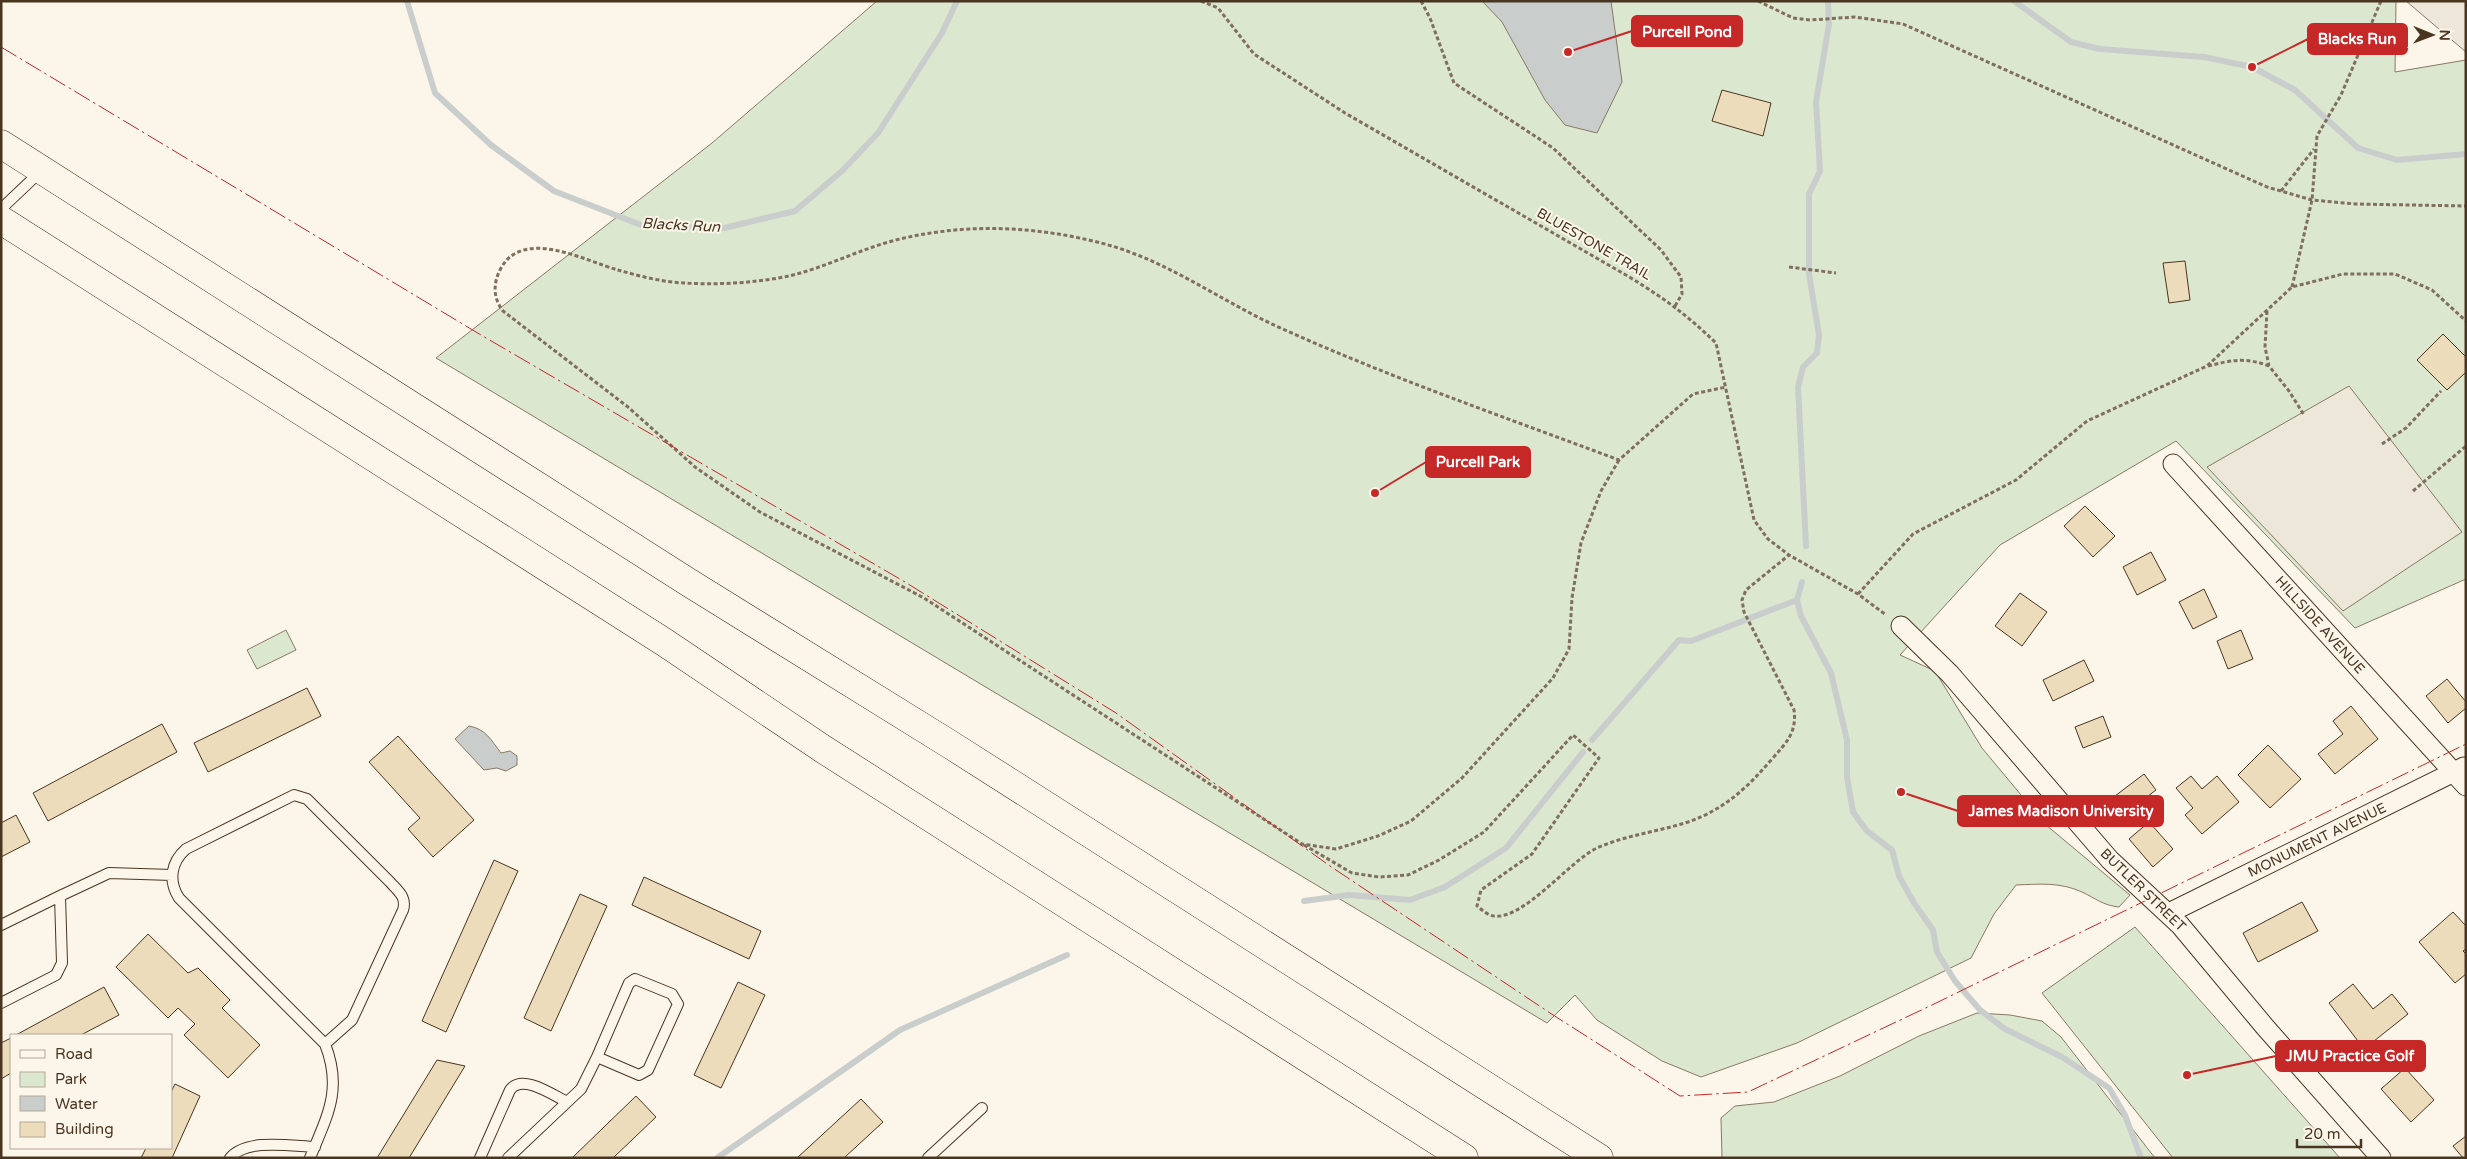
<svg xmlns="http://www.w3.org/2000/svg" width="2467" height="1159" viewBox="0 0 2467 1159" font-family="'Varela Round',sans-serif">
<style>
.green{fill:#dce7d0;stroke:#887966}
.parking{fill:#ede7d9;stroke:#887966}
.water{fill:#c9cecd;stroke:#887966}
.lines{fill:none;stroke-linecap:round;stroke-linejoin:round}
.stream{stroke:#c9cecd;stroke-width:6}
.building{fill:#ecdcbc;stroke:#4a3520}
.service-casing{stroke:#4a3520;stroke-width:12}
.minor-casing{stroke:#4a3520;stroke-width:21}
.motorway-casing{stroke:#4a3520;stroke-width:29}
.path{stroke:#7f6f5c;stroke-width:3;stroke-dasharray:4 2.5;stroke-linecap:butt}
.service{stroke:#fbf6e9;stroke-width:10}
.minor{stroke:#fbf6e9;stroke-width:19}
.motorway{stroke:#fbf6e9;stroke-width:28}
.power{stroke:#c62828;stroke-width:1;stroke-dasharray:18 4 2.5 4;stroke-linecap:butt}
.labels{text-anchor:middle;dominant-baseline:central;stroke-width:4;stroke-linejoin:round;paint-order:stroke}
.street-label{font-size:14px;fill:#4a3520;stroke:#fbf6e9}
.water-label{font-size:15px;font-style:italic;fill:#4a3520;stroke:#fbf6e9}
.leader{fill:none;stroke:#c62828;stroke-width:2}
.callout-dot{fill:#c62828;stroke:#fbf6e9;stroke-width:2}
.callout{fill:#c62828;stroke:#c62828;stroke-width:2}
.callout-label{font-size:15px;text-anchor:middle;font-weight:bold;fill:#fff}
</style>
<rect width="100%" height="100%" fill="#fbf6e9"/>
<!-- green -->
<path class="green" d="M877,1H2396L2395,72L2466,60V579L2355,628L2176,441L2000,545L1900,655L1935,671L1982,748L2046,825L2130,895L2119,907C2102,905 2097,899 2082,892C2060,882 2040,884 2016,885L1994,914L1971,958L1797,1043L1701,1077L1662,1061L1597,1020L1575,995L1547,1023L436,358L712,143Z
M286,630L296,650L257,669L247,650Z
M2135,927L2340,1158H2173L2042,993Z
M1977,1013L2010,1015L2042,1021L2061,1037L2155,1158H1722L1721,1118L1735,1106L1774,1102L1840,1076L1919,1036Z"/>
<!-- parking -->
<path class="parking" d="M2406,1H2466V52Z
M2349,386L2462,532L2343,611L2207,467Z"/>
<!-- water -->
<path class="water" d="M1482,1H1611L1622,82L1597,133L1565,125L1545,100L1502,22Z
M469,726C486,729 491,740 501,753L510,751L517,756V765L506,771L497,768L484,770L455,739Z"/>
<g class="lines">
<!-- stream -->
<path class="stream" d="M407,1L435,93L491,145L554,191L641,225L724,228L795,211L842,171L878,133L942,33L957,1
M2014,1L2071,42L2100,49L2204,57L2252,67L2295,90L2358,148L2397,160L2466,154
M1806,546L1798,387L1803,367L1817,353L1819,335L1809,274V194L1820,171L1816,102L1829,24L1828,1
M1802,582L1797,600L1801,616L1831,673L1847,740V777L1853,812L1867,831L1892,850L1899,876L1914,903L1933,930L1937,952L1955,981L1980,1010L2005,1029L2062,1057L2109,1088L2125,1115L2141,1158
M1592,740L1679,640L1691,641L1797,600
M1304,901L1349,895L1410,900L1445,887L1506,848L1583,752
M717,1158L900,1030L1067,955"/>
</g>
<!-- building -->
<path class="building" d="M1722,90L1771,103L1763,136L1712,121Z
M2185,261L2190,300L2169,303L2163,263Z
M2443,334L2466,357V372L2447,390L2417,360Z
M2085,506L2115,536L2093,557L2064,526Z
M2151,552L2166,580L2137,595L2123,567Z
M2204,589L2217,617L2193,629L2179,602Z
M2020,593L2047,612L2022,646L1995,626Z
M2241,630L2253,659L2228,669L2217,641Z
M2084,660L2094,681L2053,701L2043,680Z
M2447,679L2466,702V708L2448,723L2426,696Z
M307,688L321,716L208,772L194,743Z
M2351,706L2378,739L2335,774L2318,754L2343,734L2333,721Z
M2103,716L2111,737L2083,748L2075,727Z
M162,724L177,752L48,821L33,793Z
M398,736L474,820L433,857L408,829L420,818L369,762Z
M2268,745L2301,779L2270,808L2238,775Z
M2144,774L2156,790L2127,812L2115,796Z
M2191,776L2202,789L2217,776L2239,802L2202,834L2185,815L2193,808L2176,788Z
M16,815L30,842L1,857V823Z
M2149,822L2173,849L2153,867L2129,839Z
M494,860L518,871L446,1032L422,1021Z
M644,877L761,931L749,959L632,905Z
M580,894L607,906L551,1031L524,1018Z
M2302,902L2318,931L2258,962L2243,933Z
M2453,912L2466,926V949L2463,951L2466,954V974L2455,983L2419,942Z
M148,934L188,973L198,968L230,1000L222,1008L260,1045L228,1078L184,1035L195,1024L178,1008L168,1018L116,967Z
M738,982L765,995L721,1088L694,1075Z
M2353,984L2373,1009L2392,994L2408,1014L2364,1049L2329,1003Z
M104,987L119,1015L81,1035H16Z
M11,1038V1073L1,1079V1043Z
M437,1060L465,1066L409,1158H377Z
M2405,1068L2434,1100L2411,1122L2381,1089Z
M175,1084L200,1096L172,1158H141L146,1148H171V1092Z
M636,1096L656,1117L613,1158H572Z
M861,1099L883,1122L844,1158H797Z
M2466,1136V1158H2463L2453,1146Z"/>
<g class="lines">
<defs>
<path id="service" d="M1,209L41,171
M60,896L109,873L172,875
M1,925L60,896L62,963L56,975L1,1003
M635,979L672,994L678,1004L648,1070L639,1075L597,1057L629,983Z
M230,1158C246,1138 291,1146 315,1147
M310,1158C327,1116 343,1090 325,1044L179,898C168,881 171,862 186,849L294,795L307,799L390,882C398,891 407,897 403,910L352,1020L325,1044
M480,1158L510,1090C522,1073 553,1095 567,1102
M508,1158L581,1089L597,1057
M928,1158L982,1108"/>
<path id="minor" d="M2173,464L2466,786
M1901,626L1950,674L2110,860L2180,925L2265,1027L2381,1158
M2169,913L2464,767"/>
<path id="motorway" d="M1,144L688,582L951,745L1599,1158
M1,220L664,642L823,749L1464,1158"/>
</defs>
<!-- service casing -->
<use href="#service" class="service-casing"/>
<!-- minor casing -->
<use href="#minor" class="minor-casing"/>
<!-- motorway casing -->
<use href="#motorway" class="motorway-casing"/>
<!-- path -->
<path class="path" d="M1201,1L1218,8L1254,54L1345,113L1631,278C1665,299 1687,315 1716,343L1754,520L1768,539L1789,555L1858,594L1886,615
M1421,1L1430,18L1454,83L1553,148L1661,250L1681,277L1682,294L1675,306
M1758,1L1793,18L1810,20L1855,17L1903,24L2267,187L2312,200L2355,204L2466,206
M2281,191L2314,149
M1789,267L1836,273
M2292,287L2312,200L2317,136L2341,95L2381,1
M2267,311L2265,347L2269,366L2289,391L2304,415
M2208,366C2232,360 2245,357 2269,366
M2382,444L2406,428L2441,391
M1619,460L1601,491L1581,543L1572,598L1569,649L1553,678L1462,778L1411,821L1378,836L1336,849L1302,844L924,598L760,512L695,467L628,407L503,311C493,298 493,284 500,270C522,226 585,261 618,270C639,276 662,282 684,283C718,285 755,283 789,276C827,267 862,248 900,239C967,223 1035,226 1101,243C1168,260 1223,303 1285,330C1394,379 1507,418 1619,460L1693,394L1726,387
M2413,491L2466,446
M1858,594L1913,534L2016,480L2087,421L2207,366L2292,287L2343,274H2395L2432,290L2466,321
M1304,845L1352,873L1379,877L1408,875L1439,860L1484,832L1573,735L1599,758L1532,854L1481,890L1477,906C1481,909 1485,913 1490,915C1519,926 1570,860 1597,848C1626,835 1657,832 1688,822C1725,809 1747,788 1772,759C1786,743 1797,733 1794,710L1744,612L1742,600L1746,590L1789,555"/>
<!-- service -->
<use href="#service" class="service"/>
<!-- minor -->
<use href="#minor" class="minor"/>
<!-- motorway -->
<use href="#motorway" class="motorway"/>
<!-- power -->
<path class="power" d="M1,47L481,335L905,582L1116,713L1330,866L1550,1013L1680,1096L1748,1092L1932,1005L2466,744"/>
</g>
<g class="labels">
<!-- street labels -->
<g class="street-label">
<text transform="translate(1594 244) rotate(30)">BLUESTONE TRAIL</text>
<text transform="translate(2320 625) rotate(48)">HILLSIDE AVENUE</text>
<text transform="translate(2317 840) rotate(-26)">MONUMENT AVENUE</text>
<text transform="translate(2143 890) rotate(44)">BUTLER STREET</text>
</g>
<!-- water labels -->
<g class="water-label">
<text transform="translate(681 225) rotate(3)">Blacks Run</text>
</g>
</g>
<!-- callouts -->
<path class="leader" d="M1568 52L1632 31M2252 67L2308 39M1375 493L1426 462M1901 792L1958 811M2187 1075L2276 1056"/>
<g class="callout-dot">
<circle cx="1568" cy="52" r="5"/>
<circle cx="2252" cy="67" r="5"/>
<circle cx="1375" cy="493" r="5"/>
<circle cx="1901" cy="792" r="5"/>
<circle cx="2187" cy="1075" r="5"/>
</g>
<g class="callout">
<rect x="1632" y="16" width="110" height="30" rx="5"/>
<rect x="2308" y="24" width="99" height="30" rx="5"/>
<rect x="1426" y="447" width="104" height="30" rx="5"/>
<rect x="1958" y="796" width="205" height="30" rx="5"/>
<rect x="2276" y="1041" width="149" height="30" rx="5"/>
</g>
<g class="callout-label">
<text x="1687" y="37">Purcell Pond</text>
<text x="2357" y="44">Blacks Run</text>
<text x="1478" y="467">Purcell Park</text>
<text x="2061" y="816">James Madison University</text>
<text x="2350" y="1061">JMU Practice Golf</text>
</g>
<!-- border -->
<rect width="2467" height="1159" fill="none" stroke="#4a3520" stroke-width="5"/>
<!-- legend -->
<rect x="10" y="1034" width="162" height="115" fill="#fbf6e9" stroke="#b4a999"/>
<rect x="20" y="1050" width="25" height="8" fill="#fbf6e9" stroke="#b4a999"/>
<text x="55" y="1059" font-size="15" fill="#4a3520">Road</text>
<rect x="20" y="1072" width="25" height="15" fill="#dce7d0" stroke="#b4a999"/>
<text x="55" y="1084" font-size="15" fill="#4a3520">Park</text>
<rect x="20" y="1096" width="25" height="15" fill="#c9cecd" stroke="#b4a999"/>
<text x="55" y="1109" font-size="15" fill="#4a3520">Water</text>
<rect x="20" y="1122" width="25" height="15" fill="#ecdcbc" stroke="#b4a999"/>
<text x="55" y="1134" font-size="15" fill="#4a3520">Building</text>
<!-- north arrow -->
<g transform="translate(2432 35) rotate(91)" stroke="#fbf6e9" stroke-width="4" paint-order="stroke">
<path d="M0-4L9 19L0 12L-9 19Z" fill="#4a3520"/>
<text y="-8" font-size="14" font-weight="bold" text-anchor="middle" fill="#4a3520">N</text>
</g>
<!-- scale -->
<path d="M2297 1139v8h64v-8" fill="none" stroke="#4a3520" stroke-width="2.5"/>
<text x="2304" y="1139" font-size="15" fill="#4a3520" stroke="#fbf6e9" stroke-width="4" paint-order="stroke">20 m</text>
</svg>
